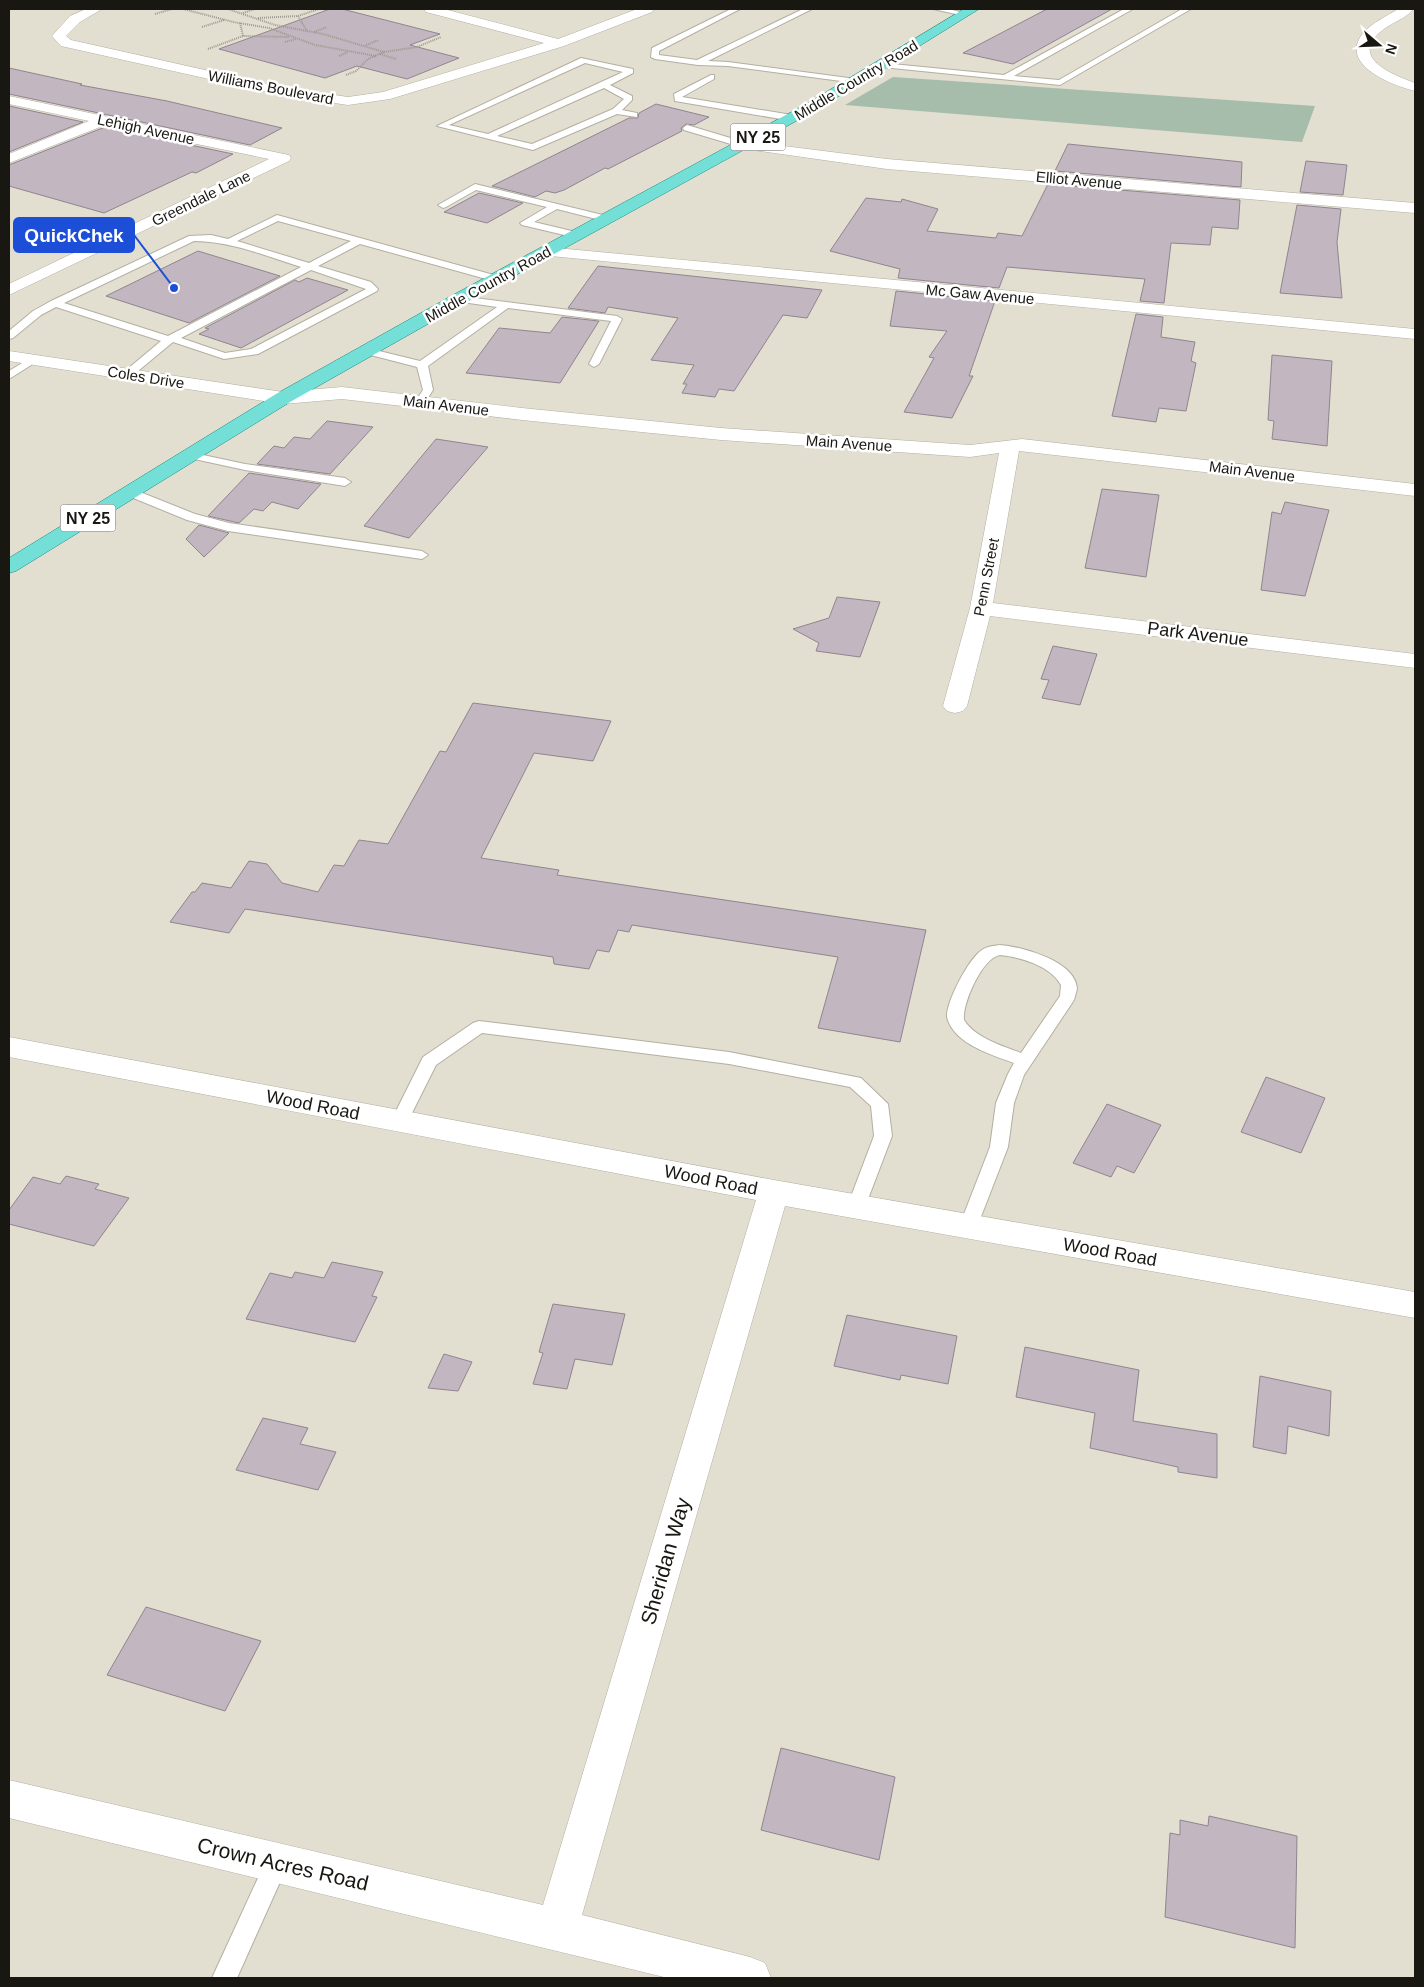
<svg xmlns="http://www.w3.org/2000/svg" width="1424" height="1987" viewBox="0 0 1424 1987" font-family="Arial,sans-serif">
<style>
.green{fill:#a7bdac}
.building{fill:#c2b6c1;stroke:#90858f}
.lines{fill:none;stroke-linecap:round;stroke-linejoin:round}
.service-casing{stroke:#b3afa1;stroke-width:2}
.minor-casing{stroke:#b3afa1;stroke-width:1}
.primary-casing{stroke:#168b7f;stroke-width:1}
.path{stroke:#9d9a8f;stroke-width:2;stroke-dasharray:1 1;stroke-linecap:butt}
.service{fill:#fff;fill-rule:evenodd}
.minor{fill:#fff;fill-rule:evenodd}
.primary{fill:#73dfd6;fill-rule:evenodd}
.labels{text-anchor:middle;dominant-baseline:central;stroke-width:5;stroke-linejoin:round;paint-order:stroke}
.far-street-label{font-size:15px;fill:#191712;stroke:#fff}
.shield{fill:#fff;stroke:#5e5d59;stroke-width:1}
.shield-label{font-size:16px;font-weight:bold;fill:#191712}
.street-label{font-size:18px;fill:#191712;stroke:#fff}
.near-street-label{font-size:21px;fill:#191712;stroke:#fff}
.leader{fill:none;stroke:#1d4ed8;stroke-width:2}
.callout-dot{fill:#1d4ed8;stroke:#fff;stroke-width:2}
.callout{fill:#1d4ed8;stroke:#1d4ed8;stroke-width:2}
.callout-label{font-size:19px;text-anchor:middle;font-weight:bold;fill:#fff}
</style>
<rect width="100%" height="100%" fill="#e2ded0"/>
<!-- green -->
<path class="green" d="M893,77L1315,106L1302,142L845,105Z"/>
<!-- building -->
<path class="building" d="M330,9H342L440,34L410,45L459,58L407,79L357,66L325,78L219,49Z
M1047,9H1112L1013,64L963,53Z
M9,68L82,84L80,85L167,101L282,128L250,145L9,94Z
M656,104L709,117L694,125L686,124L681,128L682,131L608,169L605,168L564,190L555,193L546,191L535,197L492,186L629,118H638L639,113Z
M9,106L83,122L9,152Z
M105,127L233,154L196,173L192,172L104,213L9,186V165Z
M1068,144L1242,162L1241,187L1055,171Z
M1306,161L1347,165L1343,195L1300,192Z
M1048,184L1240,200L1238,229L1212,227L1210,245L1171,243L1164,303L1140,301L1145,279L1007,267L999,288L898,278L900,269L830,251L866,198L901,202L902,199L938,209L927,231L996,238L998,233L1022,236Z
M479,193L523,203L487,223L444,212Z
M1297,205L1341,209L1337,242L1342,298L1280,293Z
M198,251L280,276L189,323L106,296Z
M598,266L822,290L807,318L783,315L734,391L719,389L715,397L682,393L687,384H683L694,365L651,360L678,318L608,307L605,313L568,308Z
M307,278L348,290L241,348L199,334L209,329L205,328L295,280L299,282Z
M896,291L995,301L969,376H973L952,418L904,412L934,358L929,357L947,331L890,326Z
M1136,314L1163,317L1161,337L1195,342L1191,361L1196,363L1186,411L1159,408L1156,422L1112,416Z
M562,317L599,321L560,383L466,373L499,328L550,333Z
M1272,355L1332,361L1327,446L1272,439L1274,421L1268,420Z
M327,421L373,427L330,474L257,464L274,446L284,448L294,437L310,439Z
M436,439L488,447L409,538L364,526Z
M249,473L321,484L298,509L272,502L263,511L254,509L239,523L208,516Z
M1102,489L1159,495L1146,577L1085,568Z
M1285,502L1329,510L1305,596L1261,590L1272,512L1281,514Z
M199,525L229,533L204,557L186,539Z
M837,597L880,602L860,657L816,651L819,643L793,629L829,618Z
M1053,646L1097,654L1080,705L1042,698L1049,680L1041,679Z
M473,703L611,721L593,761L534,753L481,858L559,870L557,875L926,930L900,1042L818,1028L838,957L632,925L629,932L618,930L609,952L597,950L589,969L554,964L553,957L245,909L229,933L170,922L192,892H195L202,883L231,888L249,861L267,864L282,883L318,892L334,865L344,866L359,840L388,844L440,751L446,752Z
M1266,1077L1325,1098L1301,1153L1241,1132Z
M1107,1104L1161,1125L1134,1173L1117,1166L1111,1177L1073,1163Z
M66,1176L99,1184L95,1189L129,1198L94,1246L9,1224V1210L33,1177L60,1184Z
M332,1262L383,1272L372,1296L377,1297L355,1342L246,1319L270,1273L292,1278L295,1272L324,1278Z
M553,1304L625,1314L612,1365L575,1359L567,1389L533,1384L543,1353L539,1352Z
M847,1315L957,1336L948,1384L901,1375L900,1380L834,1366Z
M1025,1347L1139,1370L1133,1421L1217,1434V1478L1178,1472V1467L1090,1448L1095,1413L1016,1397Z
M444,1354L472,1362L458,1391L428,1388Z
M1260,1376L1331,1391L1329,1436L1288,1426L1286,1454L1253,1447Z
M263,1418L308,1428L300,1444L336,1452L318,1490L236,1470Z
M146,1607L261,1641L225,1711L107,1675Z
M781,1748L895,1777L879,1860L761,1830Z
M1209,1816L1297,1836L1295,1948L1165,1917L1170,1833L1180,1835V1820L1208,1826Z"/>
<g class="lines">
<defs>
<path id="service" d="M731,9H740L659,51V55L697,60L803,9H812L708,61L728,62L856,79L860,81L856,83L728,66L698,65L655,59L651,57L652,48Z
M933,9H948L969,14L965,16Z
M1124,9H1133L1014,76L1059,80L1182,9H1191L1060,85L882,67L878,65L882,63L1004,75Z
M581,58L633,69V73L610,85L632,96V100L622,110L637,113V117L617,114L533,150L437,126ZM585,63L623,72L488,134L449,125ZM604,88L624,99L613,109L532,144L497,136Z
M711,75H714V79L682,97L792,115L796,118L792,121L675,101L674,94Z
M687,125L747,143L748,145L744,148L684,130L683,128Z
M475,184L611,217L613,219L608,222L557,209L534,222L580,233V237L577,238L522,225L520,223L547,207L476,190L446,207L443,208L438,205Z
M277,215L501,277L502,279L497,282L360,244L318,266L371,282L378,289L377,291L258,354L224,359L173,342L132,376L128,377L123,374L124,372L161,341L56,307L41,315L13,338L9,339V331L33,311L51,301L189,236L211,235L228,239ZM278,221L351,241L309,263L237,241ZM194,241C230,241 266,256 301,267L168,336L64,303ZM311,270L366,289L251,349L225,353L181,338Z
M459,296L617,316L622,319L599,364L594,367L589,364L611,321L508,308L428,366L433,390L424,404H416L415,402L423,390L417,367L363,353L362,351L367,348L420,361L497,307L455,301V297Z
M32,357L36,358L37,360L36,362L9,379V371Z
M189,452L245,464L345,478L351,482L345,486L245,470L185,457L183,455Z
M130,488L195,514L229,523L422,551L428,555L422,559L228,531L187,520L126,495L124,492L126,489Z
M1000,945C1022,947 1076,961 1077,989L1074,1000L1024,1075L1014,1103L1008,1147L977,1227L974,1232L968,1234L962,1232L959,1227L990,1147L996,1103L1008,1074L1014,1063C995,1056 968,1048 954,1031C951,1027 948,1022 947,1017C946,1002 969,958 982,950C987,946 994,946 1000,945ZM1000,955C1020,957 1051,966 1061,985L1060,996L1021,1053C1003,1046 975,1038 964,1020C962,1004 982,958 1000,955Z
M479,1021L729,1052L861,1078L888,1104L892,1136L865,1207L862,1212L856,1214L850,1212L847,1207L874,1136L871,1106L850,1087L729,1064L482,1033L436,1065L406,1125L400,1127L394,1125L391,1121L423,1057L473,1023Z
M277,1850L285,1854L289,1862L237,1978H212L269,1854Z"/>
<path id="minor" d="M86,9H102L80,22L66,36L71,40L281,87L348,97L383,92L544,43L426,12L424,9H444L558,39L637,9H654L652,12L564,46L390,99L348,105L281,95L61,46L52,36L70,16Z
M1398,9H1413C1407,18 1393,22 1384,29C1347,56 1390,74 1415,83V91C1392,85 1338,65 1363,33C1372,23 1387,16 1398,9Z
M9,96L284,154L289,155L291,158L289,161L9,295V284L269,159L105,125L9,163V154L89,121L9,104Z
M744,141L887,159L1415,203V213L887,169L739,148L737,145L739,142Z
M546,247L1415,329V339L540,255L538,252L540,249Z
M9,351L283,392L342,387L522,408L721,428L970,445L1022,439L1415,484V496L1019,451L993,603L1415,654V668L990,616L967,706L963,711L955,713L947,711L943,706L970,608L999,453L970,457L721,440L522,420L342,399L283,404L9,361Z
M9,1037L774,1180L1415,1292V1318L785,1206L582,1915L750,1957L765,1963L771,1978H668L9,1818V1780L543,1905L756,1200L9,1057Z"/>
<path id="primary" d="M964,9H979L818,109L465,303L290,402L16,571L9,573V558L276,394L453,295L808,103Z"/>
</defs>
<!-- service casing -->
<use href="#service" class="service-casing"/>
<!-- minor casing -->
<use href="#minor" class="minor-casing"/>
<!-- primary casing -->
<use href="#primary" class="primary-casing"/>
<!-- path -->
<path class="path" d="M183,9L233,22L269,28L315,45L376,56
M228,9L275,25L323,34L384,52L417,47L441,37
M243,13L255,9
M155,14L172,9
M298,16L319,9
M258,18L298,16L307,31
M240,23L243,36L289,37
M202,27L224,20
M314,32L327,27
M285,42L296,39
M366,45L379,40
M208,49L243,36
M380,54L396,59
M339,56L348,52
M346,75L356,71L368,59L384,52"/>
<!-- service -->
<use href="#service" class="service"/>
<!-- minor -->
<use href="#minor" class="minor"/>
<!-- primary -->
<use href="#primary" class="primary"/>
</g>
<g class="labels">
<!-- far-street labels -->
<g class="far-street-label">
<text transform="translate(856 80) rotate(-31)">Middle Country Road</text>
<text transform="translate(271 87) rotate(11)">Williams Boulevard</text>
<text transform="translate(146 129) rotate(12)">Lehigh Avenue</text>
<text transform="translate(1079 180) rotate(5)">Elliot Avenue</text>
<text transform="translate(201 198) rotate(-26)">Greendale Lane</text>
<text transform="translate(488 284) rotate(-29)">Middle Country Road</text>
<text transform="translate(980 294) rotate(5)">Mc Gaw Avenue</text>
<text transform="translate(146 377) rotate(9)">Coles Drive</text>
<text transform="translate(446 405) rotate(7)">Main Avenue</text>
<text transform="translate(849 443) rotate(4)">Main Avenue</text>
<text transform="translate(1252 471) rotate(7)">Main Avenue</text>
<text transform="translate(986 577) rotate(-79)">Penn Street</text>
</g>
<!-- shield labels -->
<g class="shield">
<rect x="730.5" y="123.5" width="55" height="27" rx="4"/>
<rect x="60.5" y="504.5" width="55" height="27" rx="4"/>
</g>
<g class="shield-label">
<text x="758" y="137">NY 25</text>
<text x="88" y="518">NY 25</text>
</g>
<!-- street labels -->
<g class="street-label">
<text transform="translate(1198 634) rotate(7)">Park Avenue</text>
<text transform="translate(313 1105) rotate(11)">Wood Road</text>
<text transform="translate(711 1180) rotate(11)">Wood Road</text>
<text transform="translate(1110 1252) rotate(10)">Wood Road</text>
</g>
<!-- near-street labels -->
<g class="near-street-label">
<text transform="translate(665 1561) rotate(-74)">Sheridan Way</text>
<text transform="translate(283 1864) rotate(13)">Crown Acres Road</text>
</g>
</g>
<!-- callouts -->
<path class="leader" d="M174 288L134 235"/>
<circle class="callout-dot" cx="174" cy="288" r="5"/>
<rect class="callout" x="14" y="218" width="120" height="34" rx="5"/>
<g class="callout-label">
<text x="74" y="242">QuickChek</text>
</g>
<!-- border -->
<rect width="1424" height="1987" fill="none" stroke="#191712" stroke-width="20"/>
<!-- north arrow -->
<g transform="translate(1379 45) rotate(109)" stroke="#ffffff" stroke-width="4" paint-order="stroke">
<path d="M0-4L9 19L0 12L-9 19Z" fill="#191712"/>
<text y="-8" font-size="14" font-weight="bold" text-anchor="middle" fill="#191712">N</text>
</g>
</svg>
